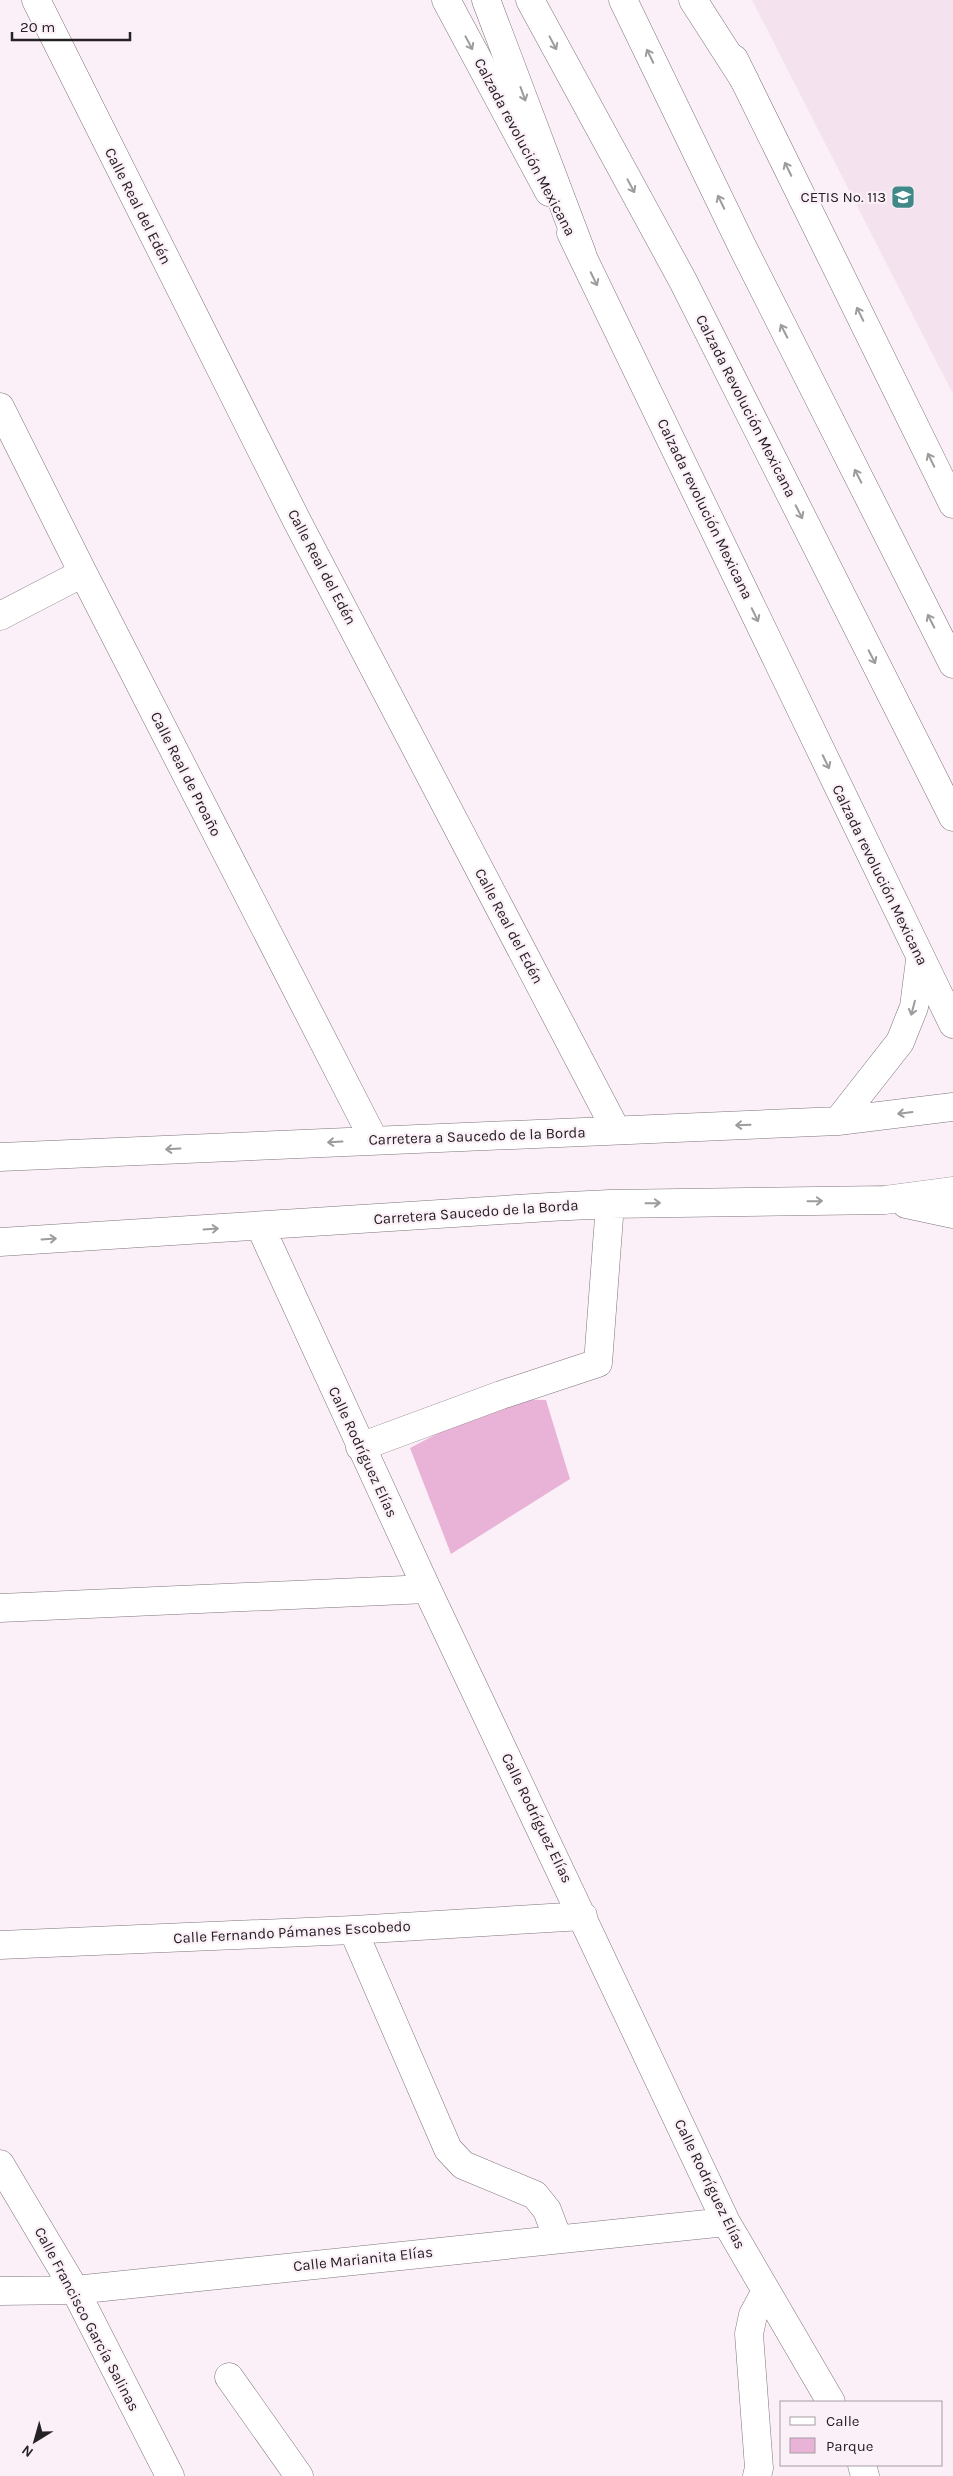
<svg xmlns="http://www.w3.org/2000/svg" width="953" height="2476" viewBox="0 0 953 2476" font-family="Karla,sans-serif">
<style>
.built{fill:#f4e2ee}
.green{fill:#e9b3d8}
.lines{fill:none;stroke-linecap:round;stroke-linejoin:round}
.minor-casing{stroke:#7d747a;stroke-width:29}
.major-casing{stroke:#7d747a;stroke-width:29}
.minor{stroke:#fff;stroke-width:28}
.major{stroke:#fff;stroke-width:28}
.oneway{stroke:#9d9b9c}
.labels{text-anchor:middle;stroke-width:4.5;stroke-linejoin:round;paint-order:stroke}
.street-label{font-size:15px;fill:#252124;stroke:#fbf0f7}
.poi-label{font-size:15px;fill:#252124;stroke:#fbf0f7;text-anchor:end}
</style>
<rect width="100%" height="100%" fill="#fbf0f7"/>
<path class="built" d="M 752,0 L 953,0 L 953,394 Z"/>
<path class="green" d="M 503,1399 L 546,1400 L 570,1479 L 451,1554 L 410,1448 Z"/>
<g class="lines">
<g class="minor-casing">
<path id="minor" d="M 36,0 L 297,521 L 616,1130
M 446,0 L 549,192
M 734,59 L 953,504
M 571,233 L 953,1024
M 0,407 L 83,573 L 374,1140
M 0,616 L 83,573
M 838,1121 L 900,1042 L 914,1007 L 920,960
M 0,1157 L 838,1121 L 953,1107
M 906,1204 L 953,1214
M 260,1226 L 427,1589 L 726,2222 L 831,2402
M 0,1242 L 549,1207 L 610,1204 L 885,1200 L 953,1191
M 360,1447 L 501,1395 L 598,1363 L 610,1204
M 0,1608 L 427,1589
M 353,1930 L 448,2149 L 463,2165 L 535,2195 L 547,2210 L 558,2239
M 0,1945 L 353,1930 L 583,1916
M 0,2164 L 75,2290 L 170,2476
M 0,2291 L 75,2290 L 726,2222
M 229,2377 L 299,2476
M 862,2465 L 865,2476
M 757,2476 L 759,2468 L 749,2334 L 753,2315 L 766,2291"/>
</g>
<g class="major-casing">
<path id="major" d="M 486,0 L 582,254
M 530,0 L 683,281 L 953,817
M 623,0 L 742,246 L 953,664
M 693,0 L 745,81"/>
</g>
<use href="#minor" class="minor"/>
<use href="#major" class="major"/>
</g>
<defs><path id="oneway-shaft" d="M-6 0H5M1.5-3L5.5 0L1.5 3" fill="none" stroke-width="1.6" stroke-linecap="round" stroke-linejoin="round" transform="scale(1.25)"/></defs>
<g class="oneway">
<use href="#oneway-shaft" transform="translate(469 43) rotate(62)"/>
<use href="#oneway-shaft" transform="translate(553 43) rotate(62)"/>
<use href="#oneway-shaft" transform="translate(650 56) rotate(-116)"/>
<use href="#oneway-shaft" transform="translate(523 94) rotate(70)"/>
<use href="#oneway-shaft" transform="translate(788 169) rotate(-116)"/>
<use href="#oneway-shaft" transform="translate(631 186) rotate(62)"/>
<use href="#oneway-shaft" transform="translate(721 202) rotate(-116)"/>
<use href="#oneway-shaft" transform="translate(594 279) rotate(64)"/>
<use href="#oneway-shaft" transform="translate(860 314) rotate(-116)"/>
<use href="#oneway-shaft" transform="translate(784 331) rotate(-117)"/>
<use href="#oneway-shaft" transform="translate(931 460) rotate(-116)"/>
<use href="#oneway-shaft" transform="translate(858 476) rotate(-117)"/>
<use href="#oneway-shaft" transform="translate(799 512) rotate(63)"/>
<use href="#oneway-shaft" transform="translate(755 615) rotate(64)"/>
<use href="#oneway-shaft" transform="translate(931 621) rotate(-117)"/>
<use href="#oneway-shaft" transform="translate(872 657) rotate(63)"/>
<use href="#oneway-shaft" transform="translate(826 762) rotate(64)"/>
<use href="#oneway-shaft" transform="translate(913 1008) rotate(105)"/>
<use href="#oneway-shaft" transform="translate(905 1113) rotate(173)"/>
<use href="#oneway-shaft" transform="translate(743 1125) rotate(178)"/>
<use href="#oneway-shaft" transform="translate(335 1142) rotate(177)"/>
<use href="#oneway-shaft" transform="translate(173 1149) rotate(177)"/>
<use href="#oneway-shaft" transform="translate(815 1201) rotate(-1)"/>
<use href="#oneway-shaft" transform="translate(653 1203) rotate(-1)"/>
<use href="#oneway-shaft" transform="translate(211 1229) rotate(-4)"/>
<use href="#oneway-shaft" transform="translate(49 1239) rotate(-4)"/>
</g>
<defs>
<g id="university-square" transform="scale(1.25)"><rect x="-9" y="-9" width="18" height="18" rx="4" fill="#418989" stroke="#fbf0f7"/><path d="M0-5L7-2L0 1L-7-2ZM-4 1L0 2.5L4 1V4Q0 6-4 4Z" fill="#fff"/></g>
</defs>
<g fill-rule="evenodd">
<use href="#university-square" x="903" y="197"/>
</g>
<g class="labels">
<g class="street-label">
<text transform="translate(525 147) rotate(62)" y="5">Calzada revolución Mexicana</text>
<text transform="translate(138 206) rotate(63)" y="5">Calle Real del Edén</text>
<text transform="translate(746 406) rotate(63)" y="5">Calzada Revolución Mexicana</text>
<text transform="translate(705 509) rotate(64)" y="5">Calzada revolución Mexicana</text>
<text transform="translate(322 567) rotate(62)" y="5">Calle Real del Edén</text>
<text transform="translate(186 774) rotate(63)" y="5">Calle Real de Proaño</text>
<text transform="translate(880 875) rotate(64)" y="5">Calzada revolución Mexicana</text>
<text transform="translate(509 926) rotate(62)" y="5">Calle Real del Edén</text>
<text transform="translate(477 1136) rotate(-2)" y="5">Carretera a Saucedo de la Borda</text>
<text transform="translate(476 1212) rotate(-4)" y="5">Carretera Saucedo de la Borda</text>
<text transform="translate(363 1452) rotate(65)" y="5">Calle Rodríguez Elías</text>
<text transform="translate(537 1818) rotate(64)" y="5">Calle Rodríguez Elías</text>
<text transform="translate(292 1932) rotate(-3)" y="5">Calle Fernando Pámanes Escobedo</text>
<text transform="translate(710 2184) rotate(64)" y="5">Calle Rodríguez Elías</text>
<text transform="translate(363 2259) rotate(-6)" y="5">Calle Marianita Elías</text>
<text transform="translate(87 2319) rotate(62)" y="5">Calle Francisco García Salinas</text>
</g>
<g class="poi-label">
<text x="886" y="202">CETIS No. 113</text>
</g>
</g>
<rect x="780" y="2401" width="162" height="65" fill="#fbf0f7" stroke="#a59da3"/>
<rect x="790" y="2417" width="25" height="8" fill="#ffffff" stroke="#a59da3"/>
<text x="826" y="2426" font-size="15" fill="#252124">Calle</text>
<rect x="790" y="2438" width="25" height="15" fill="#e9b3d8" stroke="#a59da3"/>
<text x="826" y="2451" font-size="15" fill="#252124">Parque</text>
<g transform="translate(35 2441) rotate(217)" stroke="#fbf0f7" stroke-width="4" paint-order="stroke">
<path d="M0-4L9 19L0 12L-9 19Z" fill="#252124"/>
<text y="-8" font-size="14" font-weight="bold" text-anchor="middle" fill="#252124">N</text>
</g>
<path d="M12 32v8h118v-8" fill="none" stroke="#252124" stroke-width="2.5"/>
<text x="20" y="32" font-size="15" fill="#252124" stroke="#fbf0f7" stroke-width="4" paint-order="stroke">20 m</text>
</svg>
